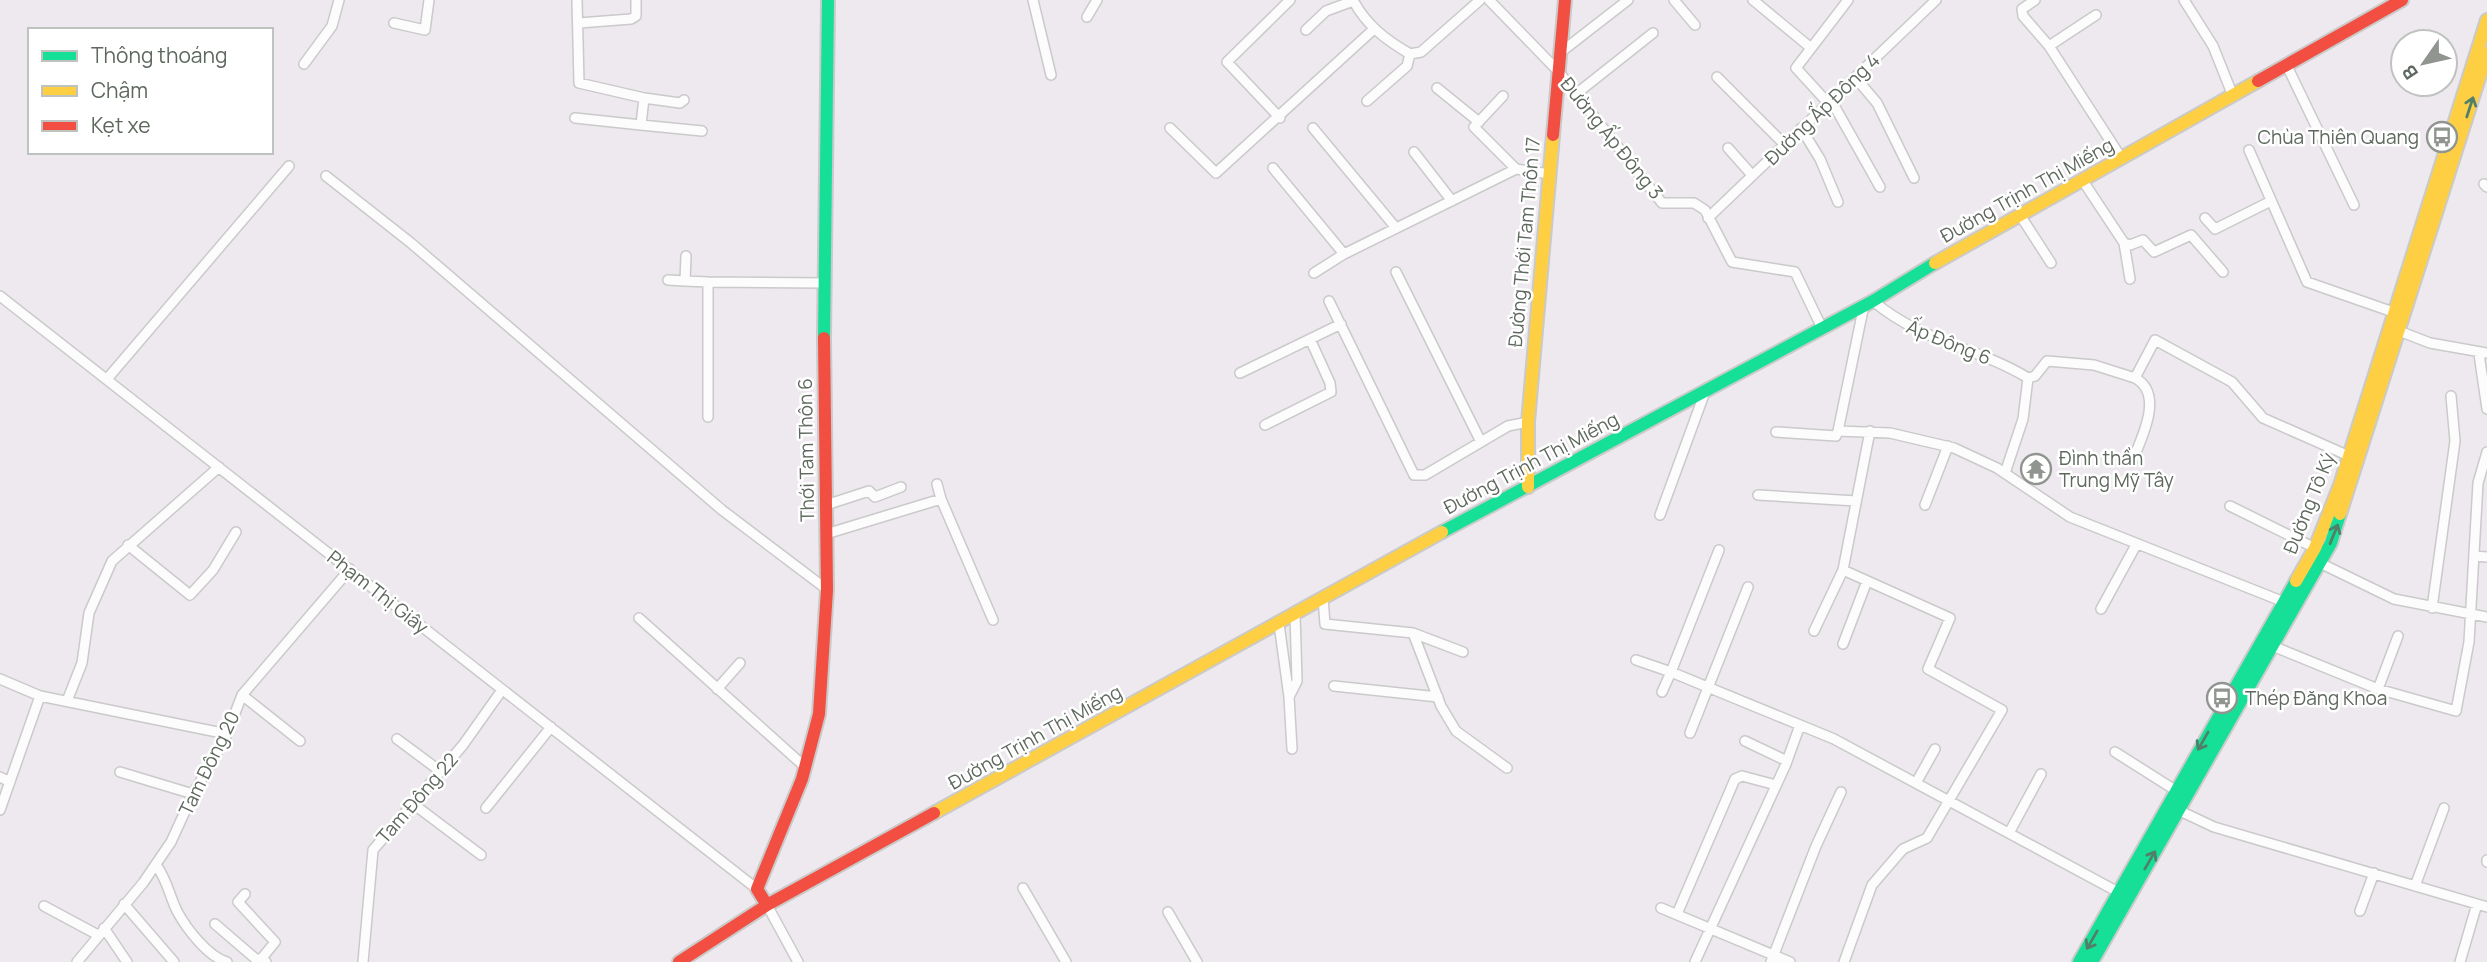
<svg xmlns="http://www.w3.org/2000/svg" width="2487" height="962" viewBox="0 0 2487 962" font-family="Manrope,sans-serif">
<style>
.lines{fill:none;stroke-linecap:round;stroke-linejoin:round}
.street-casing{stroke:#c9cac9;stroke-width:12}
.fast-casing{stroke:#c9cac9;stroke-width:16}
.slow-casing{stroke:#c9cac9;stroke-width:16}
.jam-casing{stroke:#c9cac9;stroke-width:16}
.street{stroke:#fcfcfc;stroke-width:9}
.fast{stroke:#16e098;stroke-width:12}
.slow{stroke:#ffcf43;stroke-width:12}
.jam{stroke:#f24e42;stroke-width:12}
.oneway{stroke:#50806a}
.labels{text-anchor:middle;stroke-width:5;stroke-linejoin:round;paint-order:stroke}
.street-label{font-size:19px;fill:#5e685e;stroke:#fff}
.poi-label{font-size:19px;fill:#5e685e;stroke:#fff;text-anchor:start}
</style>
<rect width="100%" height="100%" fill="#eee9ee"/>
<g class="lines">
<g class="street-casing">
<path id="street" d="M 1033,0 L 1051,75
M 1353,0 C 1366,25 1386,40 1410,54 L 1421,52 L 1480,0
M 1489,0 L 1559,72 L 1662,203 L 1694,203 L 1705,210 L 1732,262 L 1795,272 L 1822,328
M 1674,0 L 1695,25
M 1753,0 L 1811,48
M 2035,0 L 2022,9 L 2023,16 L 2049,46 L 2122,159
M 2184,0 L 2213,46 L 2233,96
M 1087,17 L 1097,0
M 394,23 L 425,30 L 429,0
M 579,23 L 631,19 L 636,16 L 636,0
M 1306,30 L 1326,11 L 1353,1
M 2049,46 L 2096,15
M 1561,52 L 1628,0
M 304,64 L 332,26 L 339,0
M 2287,66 L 2354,205
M 1717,77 L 1784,144
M 1855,77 L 1877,103 L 1914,178
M 1437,88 L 1479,122
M 1576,94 L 1653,33
M 1503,96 L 1474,127 L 1516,169
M 644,98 L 680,103 L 684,100
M 1831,100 L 1880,187
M 1367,101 L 1407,66 L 1410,54
M 1828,103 L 1796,68 L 1848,0
M 575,118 L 641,125 L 644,98 L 579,83 L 577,0
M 1280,118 L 1227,62 L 1290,0
M 641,125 L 702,131
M 1170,128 L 1216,173 L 1374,29
M 1313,128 L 1396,228
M 1801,128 L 1820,159 L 1838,202
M 1728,148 L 1752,175
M 2249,150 L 2307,282 L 2393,312
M 1414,152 L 1452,201
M 1273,168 L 1344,254
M 326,176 L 411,243 L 722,510 L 825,588
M 2083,181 L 2124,243 L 2130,245 L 2143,240 L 2154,252 L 2191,235 L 2223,272
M 2484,184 L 2487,187
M 2020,215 L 2051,263
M 1708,218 L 1936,0
M 2205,218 L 2215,229 L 2271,201
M 2124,243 L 2130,279
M 686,256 L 685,281 L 708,282
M 1396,272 L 1481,442
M 1314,273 L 1344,254 L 1516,169 L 1550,174
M 668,280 L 685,281
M 0,296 L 757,889
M 1329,301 L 1414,475 L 1425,475 L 1508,426 L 1528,422
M 1873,301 C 1923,343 1975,346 2028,378
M 1864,305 L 1838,431 L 1890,433 L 1954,448 L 1997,468 L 2070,517 L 2284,602
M 2399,331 L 2430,343 L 2487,353
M 2479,354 L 2487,409
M 1240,373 L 1341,324
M 2028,378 L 2035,376 L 2047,361 L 2094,365 L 2135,378 L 2155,340 L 2232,382 L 2263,418 L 2349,456
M 107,379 L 289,166
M 708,417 L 708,282 L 825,283
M 1265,425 L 1331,392 L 1330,383 L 1310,339
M 1776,432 L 1836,436 L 1838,431
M 2132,462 C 2141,439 2165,394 2135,378
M 2005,473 L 2023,419 L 2028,378
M 1758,495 L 1856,501
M 941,499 L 993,620
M 826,505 L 869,491 L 875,497 L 901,487
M 1925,505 L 1948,446
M 2230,506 L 2315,548
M 1660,515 L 1705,392
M 826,534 L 941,499 L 937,484
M 128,545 L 190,595 L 213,570 L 236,532
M 2474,556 L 2487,557
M 2320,563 L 2394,599 L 2487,617
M 1323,598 L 1325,624 L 1413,633 L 1441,706 L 1456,731 L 1507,768
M 2432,608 L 2455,441 L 2451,396
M 2101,609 L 2136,545
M 639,618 L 804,766
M 1279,624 L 1289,697
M 1814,631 L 1843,570
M 1413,633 L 1463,652
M 1843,644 L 1867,581
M 2270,645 L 2378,689 L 2456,711 L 2469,642 L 2478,483 L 2487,452
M 1636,660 L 1671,672 L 1662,692
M 0,679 L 40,696 L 227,734
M 1334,686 L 1438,697
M 717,689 L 740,663
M 2378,689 L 2398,636
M 242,695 L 300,741
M 67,701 L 82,663 L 89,613 L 112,561 L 219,467
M 1800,725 L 1834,739 L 2118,892
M 1690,733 L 1748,587
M 397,739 L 440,771
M 1745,741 L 1787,761
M 1292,749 L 1289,697 L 1297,681 L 1295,614
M 2115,752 L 2175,790
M 120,772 L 193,794
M 0,777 L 10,782
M 1916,783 L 1935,749
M 412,803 L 481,855
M 486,808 L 551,727
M 0,810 L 40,696
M 2178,810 L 2214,827 L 2487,907
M 2009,833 L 2041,774
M 2487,860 L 2487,862
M 156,865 C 167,879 169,895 177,911 C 186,928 208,957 227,962
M 2415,886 L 2444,808
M 1023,888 L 1066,962
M 245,894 L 238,902 L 275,942 L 262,958 L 266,962
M 124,904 L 174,962
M 767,905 L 798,962
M 44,906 L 98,935
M 1661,908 L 1790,962
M 2360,911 L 2374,873
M 1168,912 L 1197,962
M 1677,914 L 1735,779 L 1742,776 L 1776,785
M 215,924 L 257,960 L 262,958
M 104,928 L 127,962
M 77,962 L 143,883 L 171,842 L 193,794 L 225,739 L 242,695 L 350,569
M 363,962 L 373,850 L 463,745 L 502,690
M 1695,962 L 1786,764 L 1800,725 L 1671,672 L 1719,550
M 1771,962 L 1816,846 L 1841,792
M 1844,962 L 1872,885 L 1903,849 L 1927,838 L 2002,710 L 1928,669 L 1950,618 L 1843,570 L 1870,431
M 2460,962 L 2477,904"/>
</g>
<g class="fast-casing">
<path id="fast" d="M 824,338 L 828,0
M 1442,532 L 1873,301 L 1935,263
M 2079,962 L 2296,581
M 2092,962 L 2331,543 L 2340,514"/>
</g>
<g class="slow-casing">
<path id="slow" d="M 1935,263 L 2258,81
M 1528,487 L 1528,422 L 1553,135
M 2340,514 L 2487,53
M 2296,581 L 2315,548 L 2340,485 L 2487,20
M 934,813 L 1442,532"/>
</g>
<g class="jam-casing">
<path id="jam" d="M 2258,81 L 2402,0
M 1553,135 L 1565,0
M 767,905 L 757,889 L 802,779 L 819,714 L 827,590 L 824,338
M 679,962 L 767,905 L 934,813"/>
</g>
<use href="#street" class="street"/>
<use href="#fast" class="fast"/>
<use href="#slow" class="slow"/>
<use href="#jam" class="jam"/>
</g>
<defs><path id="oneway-shaft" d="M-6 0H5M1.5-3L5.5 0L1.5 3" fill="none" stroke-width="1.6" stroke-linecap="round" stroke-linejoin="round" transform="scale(1.75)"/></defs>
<g class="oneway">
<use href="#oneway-shaft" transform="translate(2470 107) rotate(-72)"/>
<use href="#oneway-shaft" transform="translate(2334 534) rotate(-68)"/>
<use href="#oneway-shaft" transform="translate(2203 741) rotate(120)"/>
<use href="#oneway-shaft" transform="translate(2150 860) rotate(-60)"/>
<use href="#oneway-shaft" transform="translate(2092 940) rotate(120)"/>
</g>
<defs>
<g id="bus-ring" transform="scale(1.575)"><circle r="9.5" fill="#fff" stroke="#909590" stroke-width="1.5"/><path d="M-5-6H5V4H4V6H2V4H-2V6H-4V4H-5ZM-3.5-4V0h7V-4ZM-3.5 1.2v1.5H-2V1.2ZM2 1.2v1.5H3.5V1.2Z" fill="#909590"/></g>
<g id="temple-ring" transform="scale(1.575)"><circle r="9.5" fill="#fff" stroke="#909590" stroke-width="1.5"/><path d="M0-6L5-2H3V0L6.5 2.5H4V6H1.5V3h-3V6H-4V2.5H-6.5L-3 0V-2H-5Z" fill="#909590"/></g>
</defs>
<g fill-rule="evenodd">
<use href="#bus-ring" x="2442" y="137"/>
<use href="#temple-ring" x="2036" y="469"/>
<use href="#bus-ring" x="2222" y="698"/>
</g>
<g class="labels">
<g class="street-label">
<text transform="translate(1822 109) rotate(-44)" y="7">Đường Ấp Đông 4</text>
<text transform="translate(1612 138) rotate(51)" y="7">Đường Ấp Đông 3</text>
<text transform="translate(2027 190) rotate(-29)" y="7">Đường Trịnh Thị Miếng</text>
<text transform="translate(1524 242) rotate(-85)" y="7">Đường Thới Tam Thôn 17</text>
<text transform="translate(1949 342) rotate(22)" y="7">Ấp Đông 6</text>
<text transform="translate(806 450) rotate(-91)" y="7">Thới Tam Thôn 6</text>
<text transform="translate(1531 463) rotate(-28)" y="7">Đường Trịnh Thị Miếng</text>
<text transform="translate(2309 503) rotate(-68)" y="7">Đường Tô Ký</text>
<text transform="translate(378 592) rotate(38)" y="7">Phạm Thị Giây</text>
<text transform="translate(1035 737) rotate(-29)" y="7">Đường Trịnh Thị Miếng</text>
<text transform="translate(209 763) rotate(-64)" y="7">Tam Đông 20</text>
<text transform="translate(417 798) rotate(-49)" y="7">Tam Đông 22</text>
</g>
<g class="poi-label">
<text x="2419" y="144" text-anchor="end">Chùa Thiên Quang</text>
<text x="2059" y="465">Đình thần<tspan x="2059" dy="22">Trung Mỹ Tây</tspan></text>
<text x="2245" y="705">Thép Đăng Khoa</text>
</g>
</g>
<rect x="28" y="28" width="245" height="126" fill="#ffffff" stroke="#bfc3bf" stroke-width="2"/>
<rect x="42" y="51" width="35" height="10" fill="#16e098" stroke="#bfc3bf" stroke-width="2"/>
<text x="91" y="63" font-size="21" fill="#5e685e">Thông thoáng</text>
<rect x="42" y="86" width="35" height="10" fill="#ffcf43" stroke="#bfc3bf" stroke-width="2"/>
<text x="91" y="98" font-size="21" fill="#5e685e">Chậm</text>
<rect x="42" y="121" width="35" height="10" fill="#f24e42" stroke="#bfc3bf" stroke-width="2"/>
<text x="91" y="133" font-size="21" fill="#5e685e">Kẹt xe</text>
<g transform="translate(2424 63) rotate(236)"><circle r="33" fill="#ffffff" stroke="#bfc3bf" stroke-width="2"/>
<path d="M0-5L12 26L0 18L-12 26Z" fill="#909590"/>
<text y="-10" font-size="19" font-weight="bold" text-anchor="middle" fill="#5e685e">B</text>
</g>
</svg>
